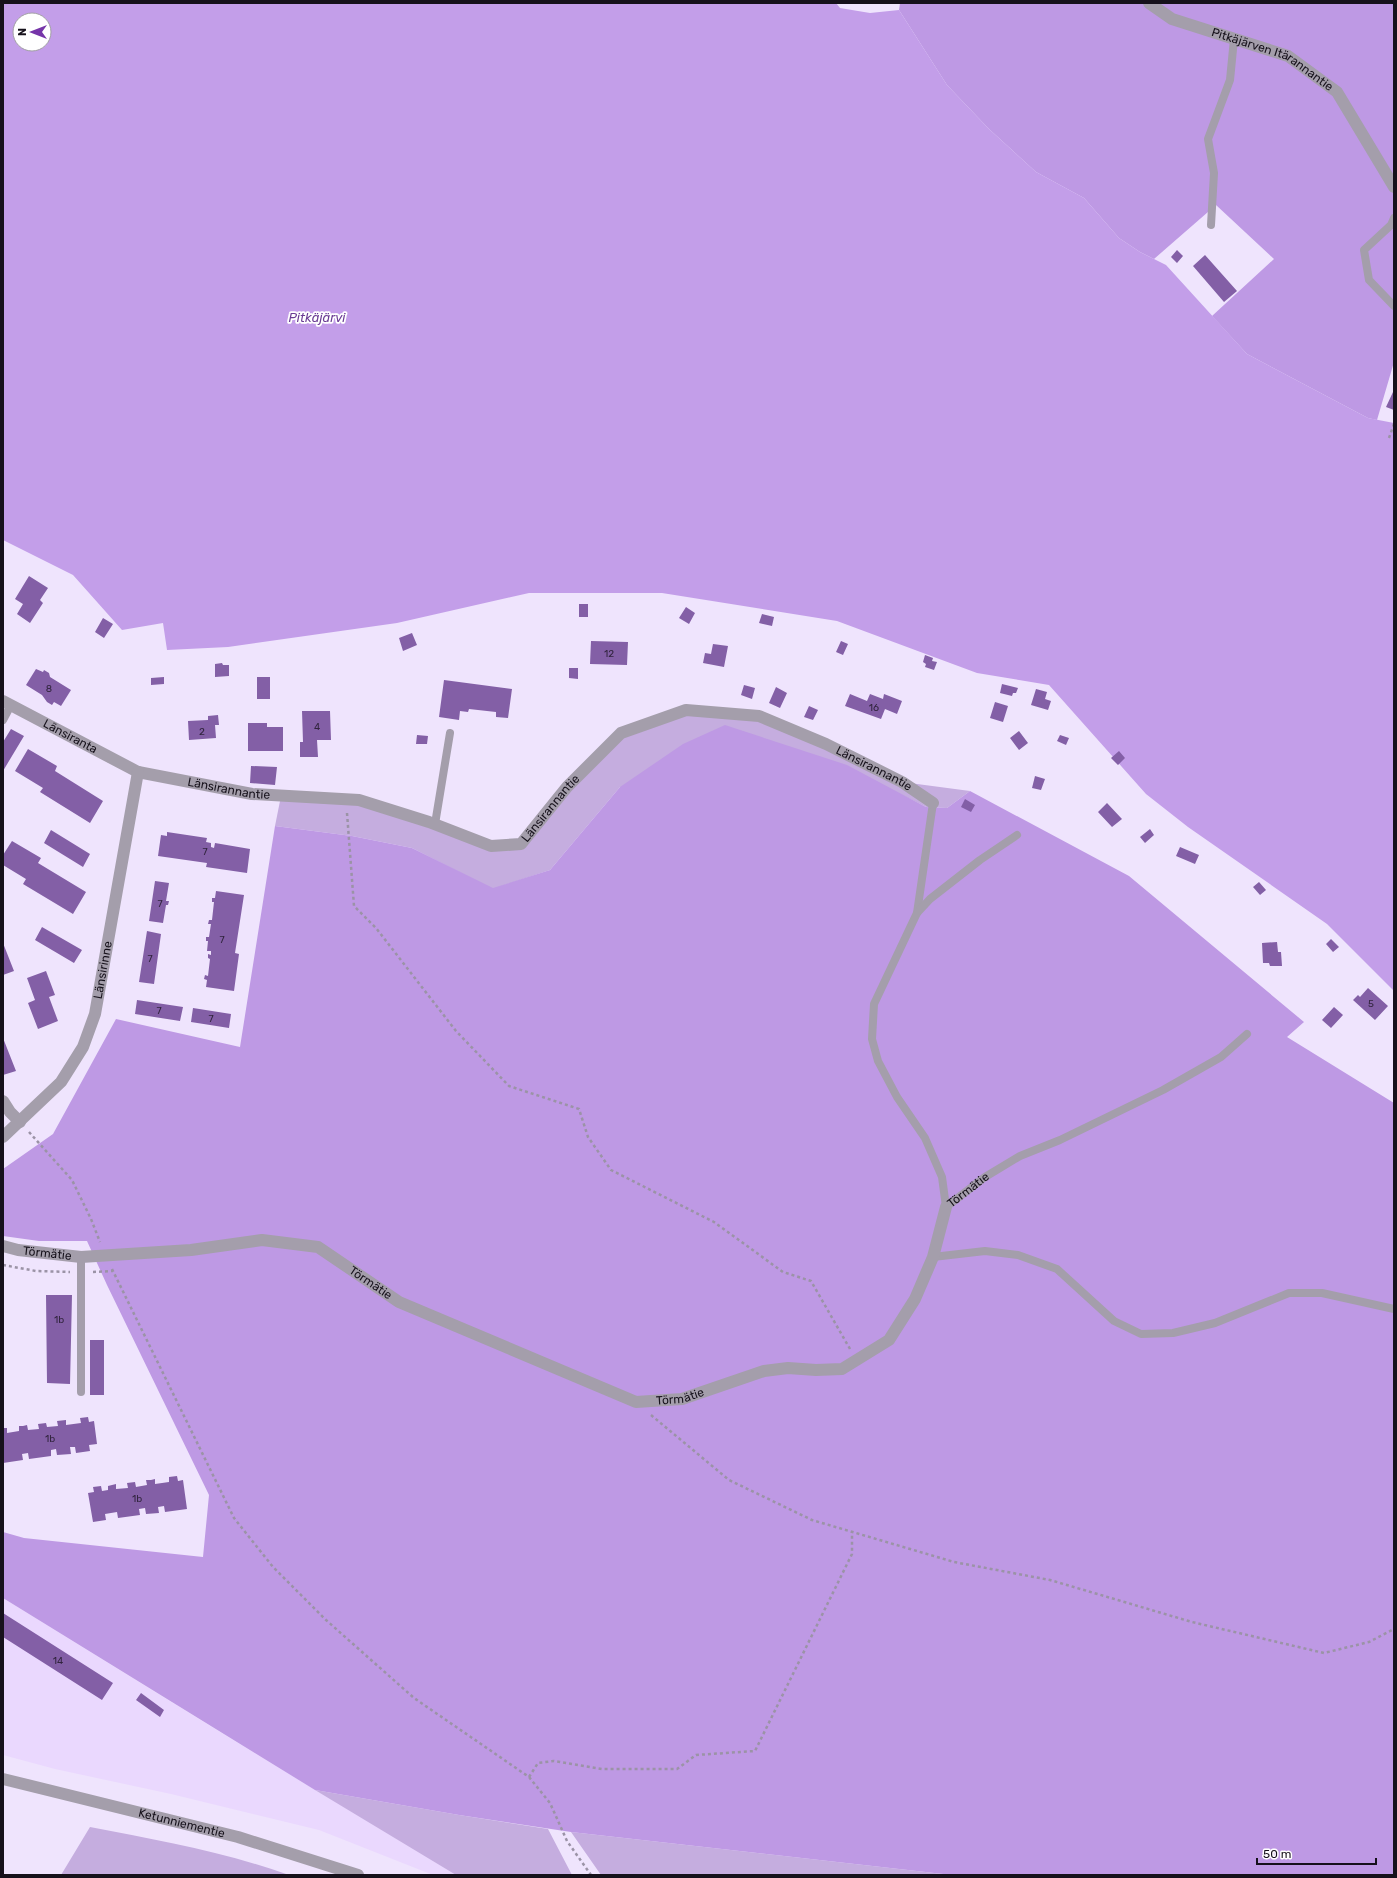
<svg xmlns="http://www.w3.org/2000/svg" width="1397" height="1878" viewBox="0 0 1397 1878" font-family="Rubik,sans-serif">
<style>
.built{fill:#ead8fe}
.green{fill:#c5addf}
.forest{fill:#be99e4}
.water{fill:#c39ee9;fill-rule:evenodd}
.building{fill:#835fa6}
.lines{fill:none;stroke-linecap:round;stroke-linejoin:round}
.path{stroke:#9b93a6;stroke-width:2.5;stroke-dasharray:3 3;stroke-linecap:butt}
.service{stroke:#a49eab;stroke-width:8}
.minor{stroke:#a49eab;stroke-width:12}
.labels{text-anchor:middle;stroke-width:3.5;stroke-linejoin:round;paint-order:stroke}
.number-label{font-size:10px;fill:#31243e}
.street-label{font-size:12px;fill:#16111b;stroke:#fff}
.water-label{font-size:13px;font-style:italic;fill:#6b3c94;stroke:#fff}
</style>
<rect width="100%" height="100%" fill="#efe4fd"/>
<path class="built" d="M 3,1598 L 212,1727 L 456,1875 L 433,1875 L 319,1830 L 171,1794 L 55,1769 L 3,1755 Z"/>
<path class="green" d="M 686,710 L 759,716 L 902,782 L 970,791 L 947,808 L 926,807 L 898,793 L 620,787 L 550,870 L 493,889 L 412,848 L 352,836 L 275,826 L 281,796 L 346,799 L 490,845 L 521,844 L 621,733 Z
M 315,1790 L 459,1815 L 548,1829 L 572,1875 L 456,1875 Z
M 90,1827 C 157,1840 225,1852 289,1875 L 61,1875 Z
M 571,1832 L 952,1875 L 601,1875 Z"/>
<path class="forest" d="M 900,3 L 1394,3 L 1394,362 L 1377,420 L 1368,418 L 1247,354 L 1212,316 L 1274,259 L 1216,205 L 1154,259 L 1140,252 L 1119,238 L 1084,198 L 1036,172 L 989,129 L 947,85 L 899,10 Z
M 725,725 L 847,765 L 926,807 L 947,808 L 970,791 L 1129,876 L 1304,1022 L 1287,1037 L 1394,1103 L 1394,1875 L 952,1875 L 571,1832 L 459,1815 L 315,1790 L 3,1598 L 3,1532 L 24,1538 L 203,1557 L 209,1495 L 107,1285 L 87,1241 L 39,1241 L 3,1236 L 3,1169 L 53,1134 L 116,1019 L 240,1047 L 275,826 L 352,836 L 412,848 L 493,888 L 550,870 L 620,787 L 683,744 Z"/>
<path class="water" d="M 3,3 L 836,3 L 840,8 L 870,13 L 899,10 L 947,85 L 989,129 L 1036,172 L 1084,198 L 1119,238 L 1140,252 L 1166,265 L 1247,354 L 1368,418 L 1394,423 L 1394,991 L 1327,924 L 1188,827 L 1146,794 L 1049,685 L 977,673 L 837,621 L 662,593 L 529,593 L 397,623 L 228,647 L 167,650 L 163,623 L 122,630 L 73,575 L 3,540 ZM 20,20 L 44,20 L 44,44 L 20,44 Z"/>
<path class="building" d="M 1177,250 L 1183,256 L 1177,263 L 1171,257 Z
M 1205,255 L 1237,291 L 1224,302 L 1193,266 Z
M 1393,392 L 1394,393 L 1394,410 L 1386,407 Z
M 29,576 L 48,588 L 40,600 L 43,603 L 30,623 L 17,614 L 23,604 L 15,599 Z
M 579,604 L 588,604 L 588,617 L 579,617 Z
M 686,607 L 695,613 L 689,624 L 679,618 Z
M 762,614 L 774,617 L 772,626 L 759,623 Z
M 103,618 L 113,624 L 104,638 L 95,632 Z
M 412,633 L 417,645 L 403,651 L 399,638 Z
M 591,641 L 628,642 L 627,665 L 590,664 Z
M 841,641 L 848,644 L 843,655 L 836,652 Z
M 713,644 L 728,646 L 724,667 L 703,663 L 705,653 L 711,654 Z
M 925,655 L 933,658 L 932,661 L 937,662 L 934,670 L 925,667 L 926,664 L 923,662 Z
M 222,663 L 223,665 L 229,665 L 229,676 L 215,677 L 215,664 Z
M 569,668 L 578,668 L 578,679 L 569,678 Z
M 36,669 L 43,672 L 44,670 L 49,673 L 50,677 L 71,690 L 61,706 L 54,702 L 52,705 L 47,702 L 42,695 L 26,685 Z
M 164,677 L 164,684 L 151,685 L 151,678 Z
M 257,677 L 270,677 L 270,699 L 257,699 Z
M 444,680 L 512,689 L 508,718 L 496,717 L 496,712 L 469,709 L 468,712 L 460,711 L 459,720 L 439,717 Z
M 1002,684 L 1018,688 L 1016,693 L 1013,693 L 1012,696 L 1000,693 Z
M 744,685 L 755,688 L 752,699 L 741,695 Z
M 776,687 L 787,693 L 780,708 L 769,703 Z
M 1036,689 L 1047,692 L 1045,699 L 1051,701 L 1048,710 L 1031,705 Z
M 850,694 L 867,701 L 870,694 L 883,699 L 884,694 L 902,701 L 897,714 L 885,709 L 881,719 L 845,706 Z
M 995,702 L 1008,706 L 1003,722 L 990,718 Z
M 809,706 L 818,710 L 813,720 L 804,717 Z
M 302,711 L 330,711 L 331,740 L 317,740 L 318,757 L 300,757 L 300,742 L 303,742 Z
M 218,715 L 219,725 L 215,725 L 216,738 L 189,740 L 188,721 L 208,720 L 208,716 Z
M 248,723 L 267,723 L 267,727 L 283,727 L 283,751 L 248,751 Z
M 11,729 L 24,736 L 3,771 L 3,742 Z
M 1019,731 L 1028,743 L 1019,750 L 1010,738 Z
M 417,735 L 428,736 L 427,744 L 416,744 Z
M 1060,735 L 1069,738 L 1066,745 L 1057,741 Z
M 28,749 L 57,766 L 55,771 L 103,801 L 90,823 L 40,792 L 43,788 L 15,771 Z
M 1119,751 L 1125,758 L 1118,765 L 1111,758 Z
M 251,766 L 277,767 L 275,785 L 250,783 Z
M 1035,776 L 1045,779 L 1041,790 L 1032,788 Z
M 965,799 L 975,805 L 971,812 L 961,807 Z
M 1107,803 L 1122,819 L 1112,827 L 1098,812 Z
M 1150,829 L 1154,835 L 1145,843 L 1140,837 Z
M 51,830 L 90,854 L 83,867 L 44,843 Z
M 167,832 L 207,838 L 206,842 L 211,843 L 211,847 L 214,848 L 215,843 L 250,849 L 247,873 L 206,867 L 207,863 L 158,856 L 161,835 L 167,836 Z
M 12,841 L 41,858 L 38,863 L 86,892 L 73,914 L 23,884 L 26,879 L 3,865 L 3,855 Z
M 1180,847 L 1199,855 L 1195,864 L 1176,856 Z
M 155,881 L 169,883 L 166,901 L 169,901 L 168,905 L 166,905 L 163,923 L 149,921 Z
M 1259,882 L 1266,890 L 1260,895 L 1253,887 Z
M 216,891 L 244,895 L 235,953 L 239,954 L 234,991 L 206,987 L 207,980 L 204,979 L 205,975 L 208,976 L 210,959 L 208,958 L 208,954 L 211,955 L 211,951 L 207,951 L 208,941 L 206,941 L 206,937 L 209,937 L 211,924 L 208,924 L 209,920 L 212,920 L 214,902 L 212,902 L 212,898 L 215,898 Z
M 42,927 L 82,950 L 74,963 L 35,940 Z
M 147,931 L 161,934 L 154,984 L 139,982 Z
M 1331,939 L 1339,947 L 1333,952 L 1326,944 Z
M 1277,942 L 1278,952 L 1281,952 L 1282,966 L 1270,966 L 1269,963 L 1263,963 L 1262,943 Z
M 3,943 L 14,971 L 3,975 Z
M 46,971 L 55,995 L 49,997 L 58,1021 L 38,1029 L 28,1003 L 35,1000 L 27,978 Z
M 1368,988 L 1388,1006 L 1375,1020 L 1353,1000 L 1358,995 L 1360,997 Z
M 137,1000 L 183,1007 L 180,1021 L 135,1014 Z
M 1334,1007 L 1343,1015 L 1331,1028 L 1322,1020 Z
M 193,1008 L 231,1014 L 229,1028 L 191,1022 Z
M 3,1038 L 16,1071 L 3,1075 Z
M 46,1295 L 72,1295 L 70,1384 L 47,1383 Z
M 90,1340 L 104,1340 L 104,1395 L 90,1395 Z
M 88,1417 L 89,1422 L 94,1421 L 97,1444 L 89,1445 L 90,1451 L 76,1453 L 75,1447 L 70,1447 L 71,1454 L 57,1455 L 56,1449 L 51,1450 L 51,1456 L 29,1459 L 28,1453 L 22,1454 L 23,1460 L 3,1463 L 3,1428 L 7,1428 L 7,1433 L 19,1431 L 19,1426 L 23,1426 L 27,1425 L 28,1430 L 39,1429 L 38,1424 L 46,1423 L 47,1427 L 58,1426 L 57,1421 L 66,1420 L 66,1425 L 81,1423 L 80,1418 Z
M 177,1476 L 178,1481 L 183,1480 L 187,1509 L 165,1512 L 164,1506 L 158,1507 L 159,1513 L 146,1514 L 145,1508 L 139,1509 L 140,1515 L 118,1518 L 117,1512 L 105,1514 L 106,1520 L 93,1522 L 88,1493 L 94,1492 L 93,1487 L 101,1486 L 102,1491 L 108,1490 L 108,1486 L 116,1484 L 116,1489 L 128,1488 L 127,1483 L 135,1482 L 136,1487 L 147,1485 L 146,1480 L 151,1480 L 155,1479 L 155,1484 L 169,1482 L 169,1477 Z
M 3,1613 L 113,1683 L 102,1700 L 3,1637 Z
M 141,1693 L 164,1710 L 160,1717 L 136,1700 Z"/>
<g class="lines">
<path class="path" d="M 1389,438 L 1394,424
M 347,813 L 354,906 L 376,928 L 456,1031 L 509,1086 L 579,1109 L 588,1137 L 611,1170 L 714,1222 L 783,1272 L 811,1281 L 850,1349
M 29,1132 L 72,1180 L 91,1219 L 100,1242
M 3,1265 L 36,1271 L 70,1272
M 112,1269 L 234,1518 L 273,1567 L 326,1620 L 414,1698 L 529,1777 L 550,1803 L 567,1841 L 591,1875
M 93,1272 L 113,1271
M 651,1415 L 729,1480 L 812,1520 L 954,1562 L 1050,1580 L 1192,1622 L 1324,1653 L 1369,1642 L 1394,1629
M 529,1777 L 538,1763 L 554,1761 L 602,1769 L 677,1769 L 696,1755 L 755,1751 L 852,1554 L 852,1532"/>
<g class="service">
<path d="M 1394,218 L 1391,225 L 1364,250 L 1369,280 L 1394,306"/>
<path d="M 1211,225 L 1214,173 L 1208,139 L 1230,80 L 1234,39"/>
<path d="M 3,720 L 11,705"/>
<path d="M 435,824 L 450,733"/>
<path d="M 917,913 L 933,803"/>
<path d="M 946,1207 L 942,1177 L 925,1138 L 897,1097 L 878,1061 L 872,1039 L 874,1004 L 917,913 L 930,899 L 980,860 L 1017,835"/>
<path id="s1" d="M 946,1207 L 985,1177 L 1020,1156 L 1060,1140 L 1163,1090 L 1221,1057 L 1247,1034"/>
<path d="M 81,1257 L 81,1392"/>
<path d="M 933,1257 L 985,1251 L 1018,1255 L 1057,1269 L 1114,1321 L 1141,1334 L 1173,1333 L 1215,1323 L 1289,1293 L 1322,1293 L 1394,1309"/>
</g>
<g class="minor">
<path id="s2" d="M 1149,3 L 1172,19 L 1288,56 L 1337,92 L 1394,187"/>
<path id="s3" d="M 3,701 L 138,772 L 252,794 L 359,800 L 429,822 L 491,846 L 521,844 L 567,787 L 621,733 L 686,710 L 759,716 L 826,744 L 902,782 L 933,803"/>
<path d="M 3,1101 L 10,1112 L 20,1122"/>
<path id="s4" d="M 3,1137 L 61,1082 L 83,1047 L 95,1014 L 138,772"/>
<path id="s5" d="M 3,1246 L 18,1250 L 81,1257 L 191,1250 L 262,1240 L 318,1247 L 399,1302 L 636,1402 L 682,1399 L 764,1371 L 788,1368 L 816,1370 L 842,1369 L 889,1340 L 915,1299 L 933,1257 L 946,1207"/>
<path id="s6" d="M 3,1779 L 238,1837 L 358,1875"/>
</g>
</g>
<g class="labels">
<g class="number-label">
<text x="609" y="657">12</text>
<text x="49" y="692">8</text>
<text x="874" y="711">16</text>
<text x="317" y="730">4</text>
<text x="202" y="735">2</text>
<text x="205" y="855">7</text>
<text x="160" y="907">7</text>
<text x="222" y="943">7</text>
<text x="150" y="962">7</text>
<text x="1371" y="1007">5</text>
<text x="159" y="1014">7</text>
<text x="211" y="1022">7</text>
<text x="59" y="1323">1b</text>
<text x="50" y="1442">1b</text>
<text x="137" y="1502">1b</text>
<text x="58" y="1664">14</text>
</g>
<g class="street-label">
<text dy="4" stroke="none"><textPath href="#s2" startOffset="137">Pitkäjärven Itärannantie</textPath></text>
<text dy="4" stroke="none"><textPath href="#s3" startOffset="76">Länsiranta</textPath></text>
<text dy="4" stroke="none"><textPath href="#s3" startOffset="964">Länsirannantie</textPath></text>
<text dy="4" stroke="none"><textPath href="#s3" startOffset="245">Länsirannantie</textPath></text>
<text dy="4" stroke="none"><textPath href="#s3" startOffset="592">Länsirannantie</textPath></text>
<text dy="4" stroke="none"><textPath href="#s4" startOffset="201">Länsirinne</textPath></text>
<text dy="4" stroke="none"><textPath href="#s1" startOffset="28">Törmätie</textPath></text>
<text dy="4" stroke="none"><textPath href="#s5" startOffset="45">Törmätie</textPath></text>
<text dy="4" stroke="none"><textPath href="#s5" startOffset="381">Törmätie</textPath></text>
<text dy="4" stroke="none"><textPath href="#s5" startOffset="717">Törmätie</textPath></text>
<text dy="4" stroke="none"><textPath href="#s6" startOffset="184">Ketunniementie</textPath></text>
</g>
<g class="water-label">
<text x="317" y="322">Pitkäjärvi</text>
</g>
</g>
<rect width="1397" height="1878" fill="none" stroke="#16111b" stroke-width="8"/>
<g transform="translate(32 32) rotate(270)"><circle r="19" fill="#ffffff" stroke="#a2a0a4"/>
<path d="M0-3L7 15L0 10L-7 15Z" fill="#7635a9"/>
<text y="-6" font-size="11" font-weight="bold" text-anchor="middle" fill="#16111b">N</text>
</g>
<path d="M1257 1858v6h119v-6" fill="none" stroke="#16111b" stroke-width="2"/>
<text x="1263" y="1858" font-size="12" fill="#16111b" stroke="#ffffff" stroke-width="3" paint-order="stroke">50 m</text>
</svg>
